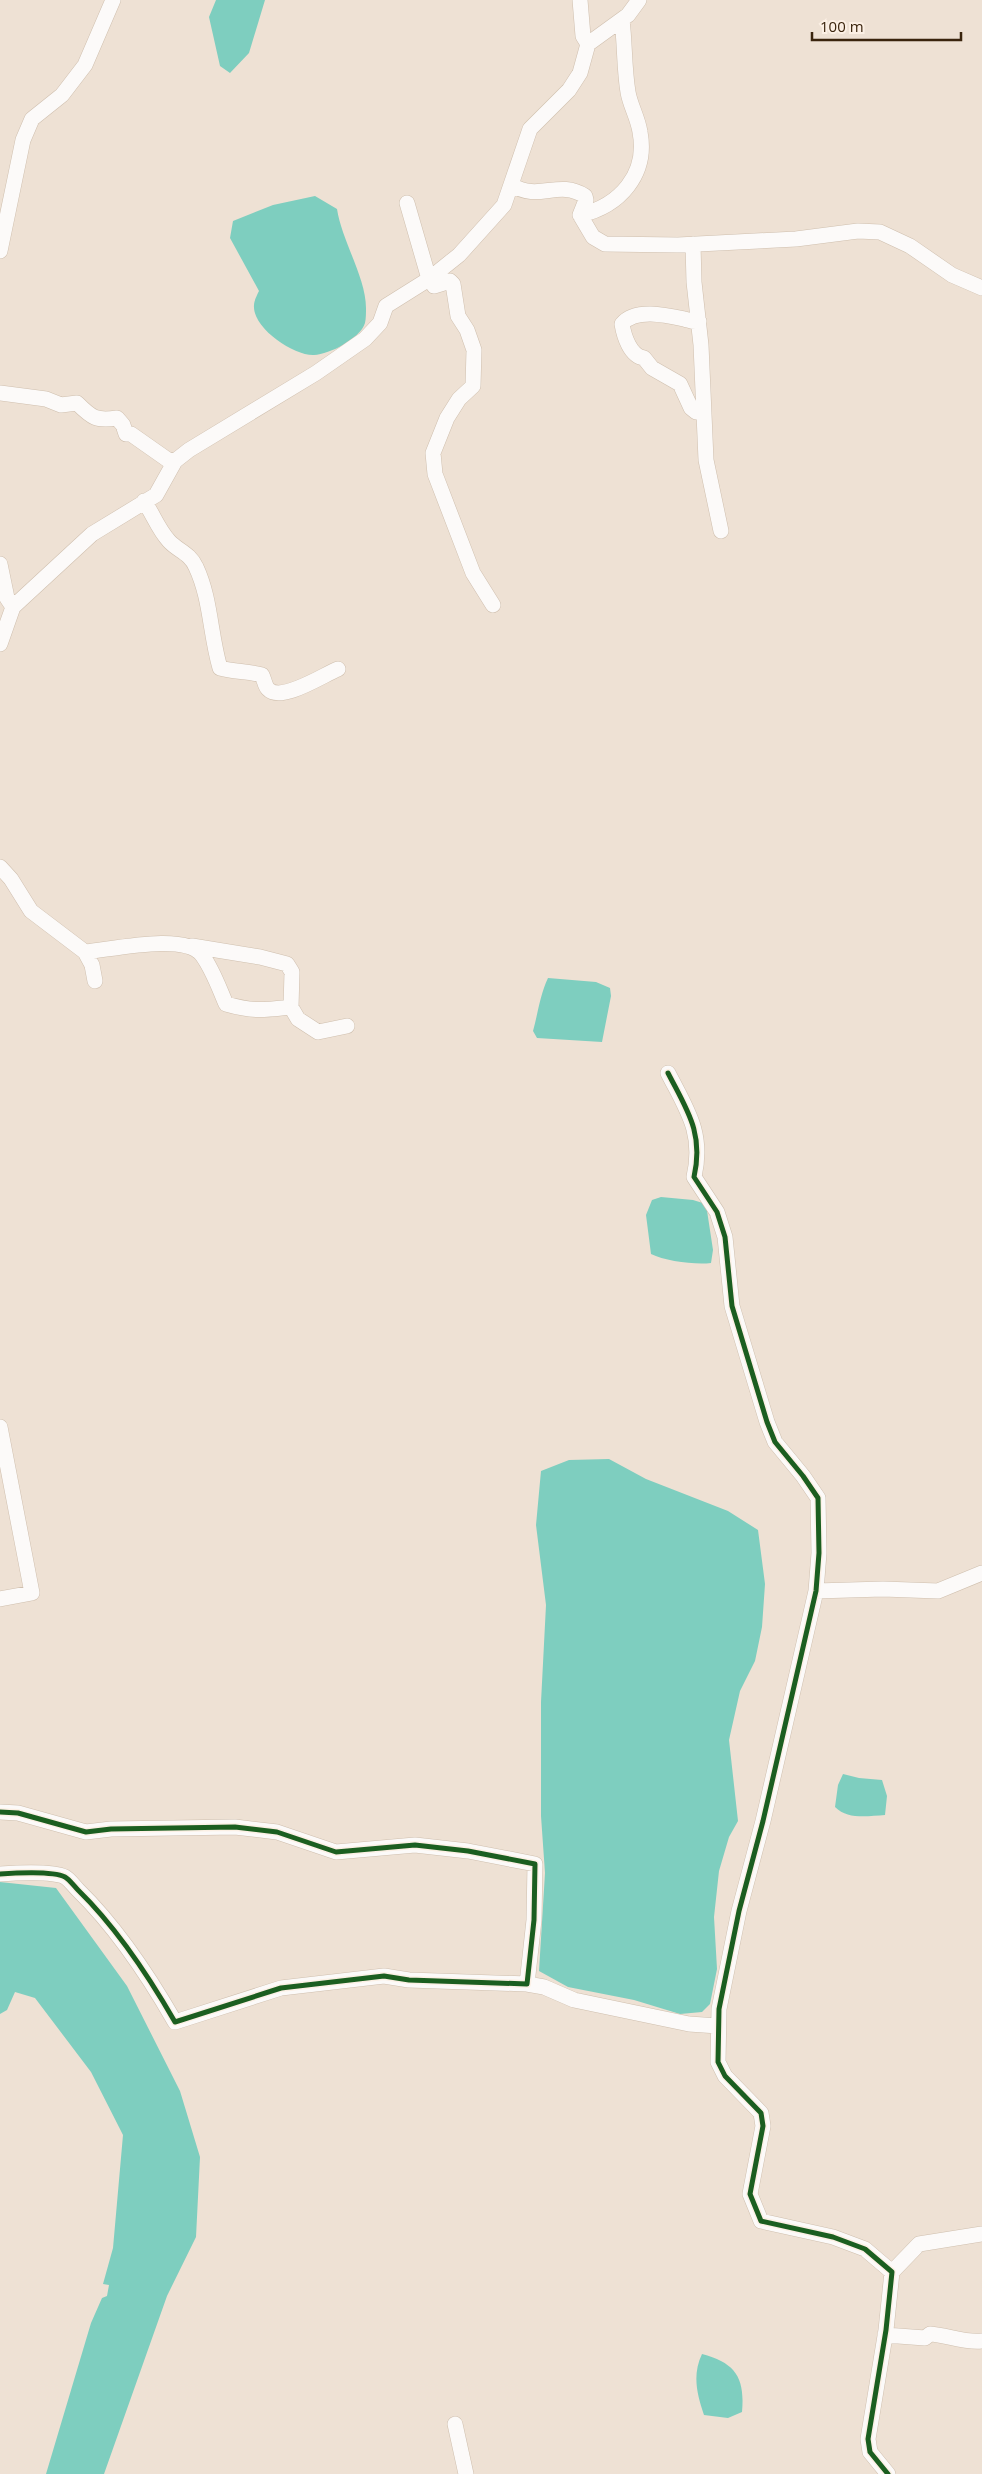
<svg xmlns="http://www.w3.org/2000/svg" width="982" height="2474" viewBox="0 0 982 2474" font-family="'Open Sans',sans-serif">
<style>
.water{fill:#7ecebf}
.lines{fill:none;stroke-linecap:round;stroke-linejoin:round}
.minor-casing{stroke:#cfbfae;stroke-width:16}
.minor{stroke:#fcfaf9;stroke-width:15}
.cycleway-casing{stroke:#fcf0e5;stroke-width:8}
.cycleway{stroke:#1b5e20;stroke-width:5}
</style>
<rect width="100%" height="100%" fill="#eee1d4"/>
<path class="water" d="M 216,0 L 265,0 L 249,53 L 230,73 L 220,66 L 209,17 Z
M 315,196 L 337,209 C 342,241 366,278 366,308 C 366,312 366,319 365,323 C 360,339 330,354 314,355 C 294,356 252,328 254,305 C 254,301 257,295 259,291 L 230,238 L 233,221 L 273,205 Z
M 548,978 L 596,982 L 610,988 L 611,996 L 602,1042 L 537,1038 L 533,1031 C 538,1013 540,995 548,978 Z
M 661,1197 L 693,1200 L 706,1204 L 713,1250 L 711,1263 C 695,1265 665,1261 651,1254 L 646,1215 L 652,1200 Z
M 609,1459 L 646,1479 L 728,1511 L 758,1530 L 765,1584 L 762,1627 L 755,1661 L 740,1691 L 729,1740 L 738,1821 L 729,1837 L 719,1871 L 714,1917 L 717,1969 L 710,2004 L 702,2012 L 680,2014 L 634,2000 L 568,1987 L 539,1971 L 545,1873 L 541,1816 L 541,1702 L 546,1605 L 536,1525 L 541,1471 L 569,1460 Z
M 843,1774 L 859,1778 L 882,1780 L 887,1796 L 885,1815 C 868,1816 848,1820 835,1807 L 838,1785 Z
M 0,1882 L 56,1888 L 127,1986 L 180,2091 L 200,2157 L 196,2237 L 167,2296 L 104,2474 L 46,2474 L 91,2323 L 102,2298 L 107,2296 L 109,2285 L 103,2284 L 113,2248 L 123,2135 L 91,2072 L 35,1998 L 15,1992 L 7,2010 L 0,2014 Z
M 702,2354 C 736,2363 745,2378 742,2412 L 728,2418 L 704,2415 C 697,2394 692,2375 702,2354 Z"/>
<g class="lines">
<g class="minor-casing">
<path id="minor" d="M 580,0 L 583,36 L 588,44
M 512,185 C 539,202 558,179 585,196 L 586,200 L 580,215 L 593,237 L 605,244 L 678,245 L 796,239 L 858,231 L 880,232 L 910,246 L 952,275 L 982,288
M 407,203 L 429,279 L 434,286 L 450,281 L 453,284 L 458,316 L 467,330 L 474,350 L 473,386 L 459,399 L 447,418 L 433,453 L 435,474 L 473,573 L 493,605
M 580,215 C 620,206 648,174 640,132 C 638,118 630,105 628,92 C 624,68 625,44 622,20
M 693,244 L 694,282 L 701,345 L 706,460 L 721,531
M 0,251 L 23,140 L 32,119 L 62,95 L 85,65 L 113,0
M 699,321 C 693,323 690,320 684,319 C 666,315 635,308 622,324 C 624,336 630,356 644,358 L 652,368 L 680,384 L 691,408 L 696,412 L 704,412
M 0,393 L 46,399 L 61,405 L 77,403 C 92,418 96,421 117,418 L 123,425 L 126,434 L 131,434 L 168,460 L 175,461
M 144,501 C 153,514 158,529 169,541 C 178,551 190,553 196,567 C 211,599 210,634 220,668 C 234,672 248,671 262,675 C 264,679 265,686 268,689 C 281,703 323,675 338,669
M 0,564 L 7,598 L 13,607
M 0,644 L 13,607 L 92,534 L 156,495 L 175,461 L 189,450 L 316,373 L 365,339 L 380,323 L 386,306 L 429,279 L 459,255 L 504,205 L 530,129 L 569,90 L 580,73 L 588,44 L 628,15 L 639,0
M 0,867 L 11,879 L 31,911 L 85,952 C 110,950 185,932 202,955 C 213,970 219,988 226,1004 C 254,1012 264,1010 291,1007 L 298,1019 L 318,1032 L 347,1026
M 192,946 L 260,957 L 287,964 L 292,972 L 291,1007
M 85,952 L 92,965 L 95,981
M 668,1073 C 687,1110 704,1133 694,1177 L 717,1212 L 725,1237 L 732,1306 L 767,1422 L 775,1442 L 803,1476 L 818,1498 L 819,1553 L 816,1591 L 763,1821 L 739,1911 L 719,2009 L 718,2062 L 725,2076 L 761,2113 L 763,2126 L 750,2194 L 761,2221 L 833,2237 L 865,2249 L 892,2272 L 886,2330 L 868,2439 L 870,2452 L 888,2474
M 0,1427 L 32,1593 L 0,1599
M 816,1591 L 883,1589 L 938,1591 L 982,1573
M 0,1812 L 18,1813 L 86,1832 L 111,1829 L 235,1827 L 277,1832 L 336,1852 L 415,1845 L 468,1851 L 535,1864 L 534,1920 L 527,1984 L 409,1980 L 384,1976 L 281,1988 L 175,2022 C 148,1975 117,1928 78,1890 C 74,1886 69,1879 65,1877 C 53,1871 14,1873 0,1874
M 527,1984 L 544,1987 L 574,2000 L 689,2024 L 718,2026
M 892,2272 L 919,2244 L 982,2234
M 885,2335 L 925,2338 L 930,2334 C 947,2335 964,2343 982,2341
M 455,2424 L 466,2474"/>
</g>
<use href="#minor" class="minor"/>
<g class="cycleway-casing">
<path id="cycleway" d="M 668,1073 C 687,1110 704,1133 694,1177 L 717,1212 L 725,1237 L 732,1306 L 767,1422 L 775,1442 L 803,1476 L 818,1498 L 819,1553 L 816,1591 L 763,1821 L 739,1911 L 719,2009 L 718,2062 L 725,2076 L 761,2113 L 763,2126 L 750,2194 L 761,2221 L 833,2237 L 865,2249 L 892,2272 L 886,2330 L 868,2439 L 870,2452 L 888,2474
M 0,1812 L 18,1813 L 86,1832 L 111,1829 L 235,1827 L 277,1832 L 336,1852 L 415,1845 L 468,1851 L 535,1864 L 534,1920 L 527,1984 L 409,1980 L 384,1976 L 281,1988 L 175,2022 C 148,1975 117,1928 78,1890 C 74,1886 69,1879 65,1877 C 53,1871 14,1873 0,1874"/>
</g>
<use href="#cycleway" class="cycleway"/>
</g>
<path d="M812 32v8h149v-8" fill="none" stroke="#3a240d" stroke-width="2.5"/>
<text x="820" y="32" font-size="15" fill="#3a240d" stroke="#fcf0e5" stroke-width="4" paint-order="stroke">100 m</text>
</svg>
